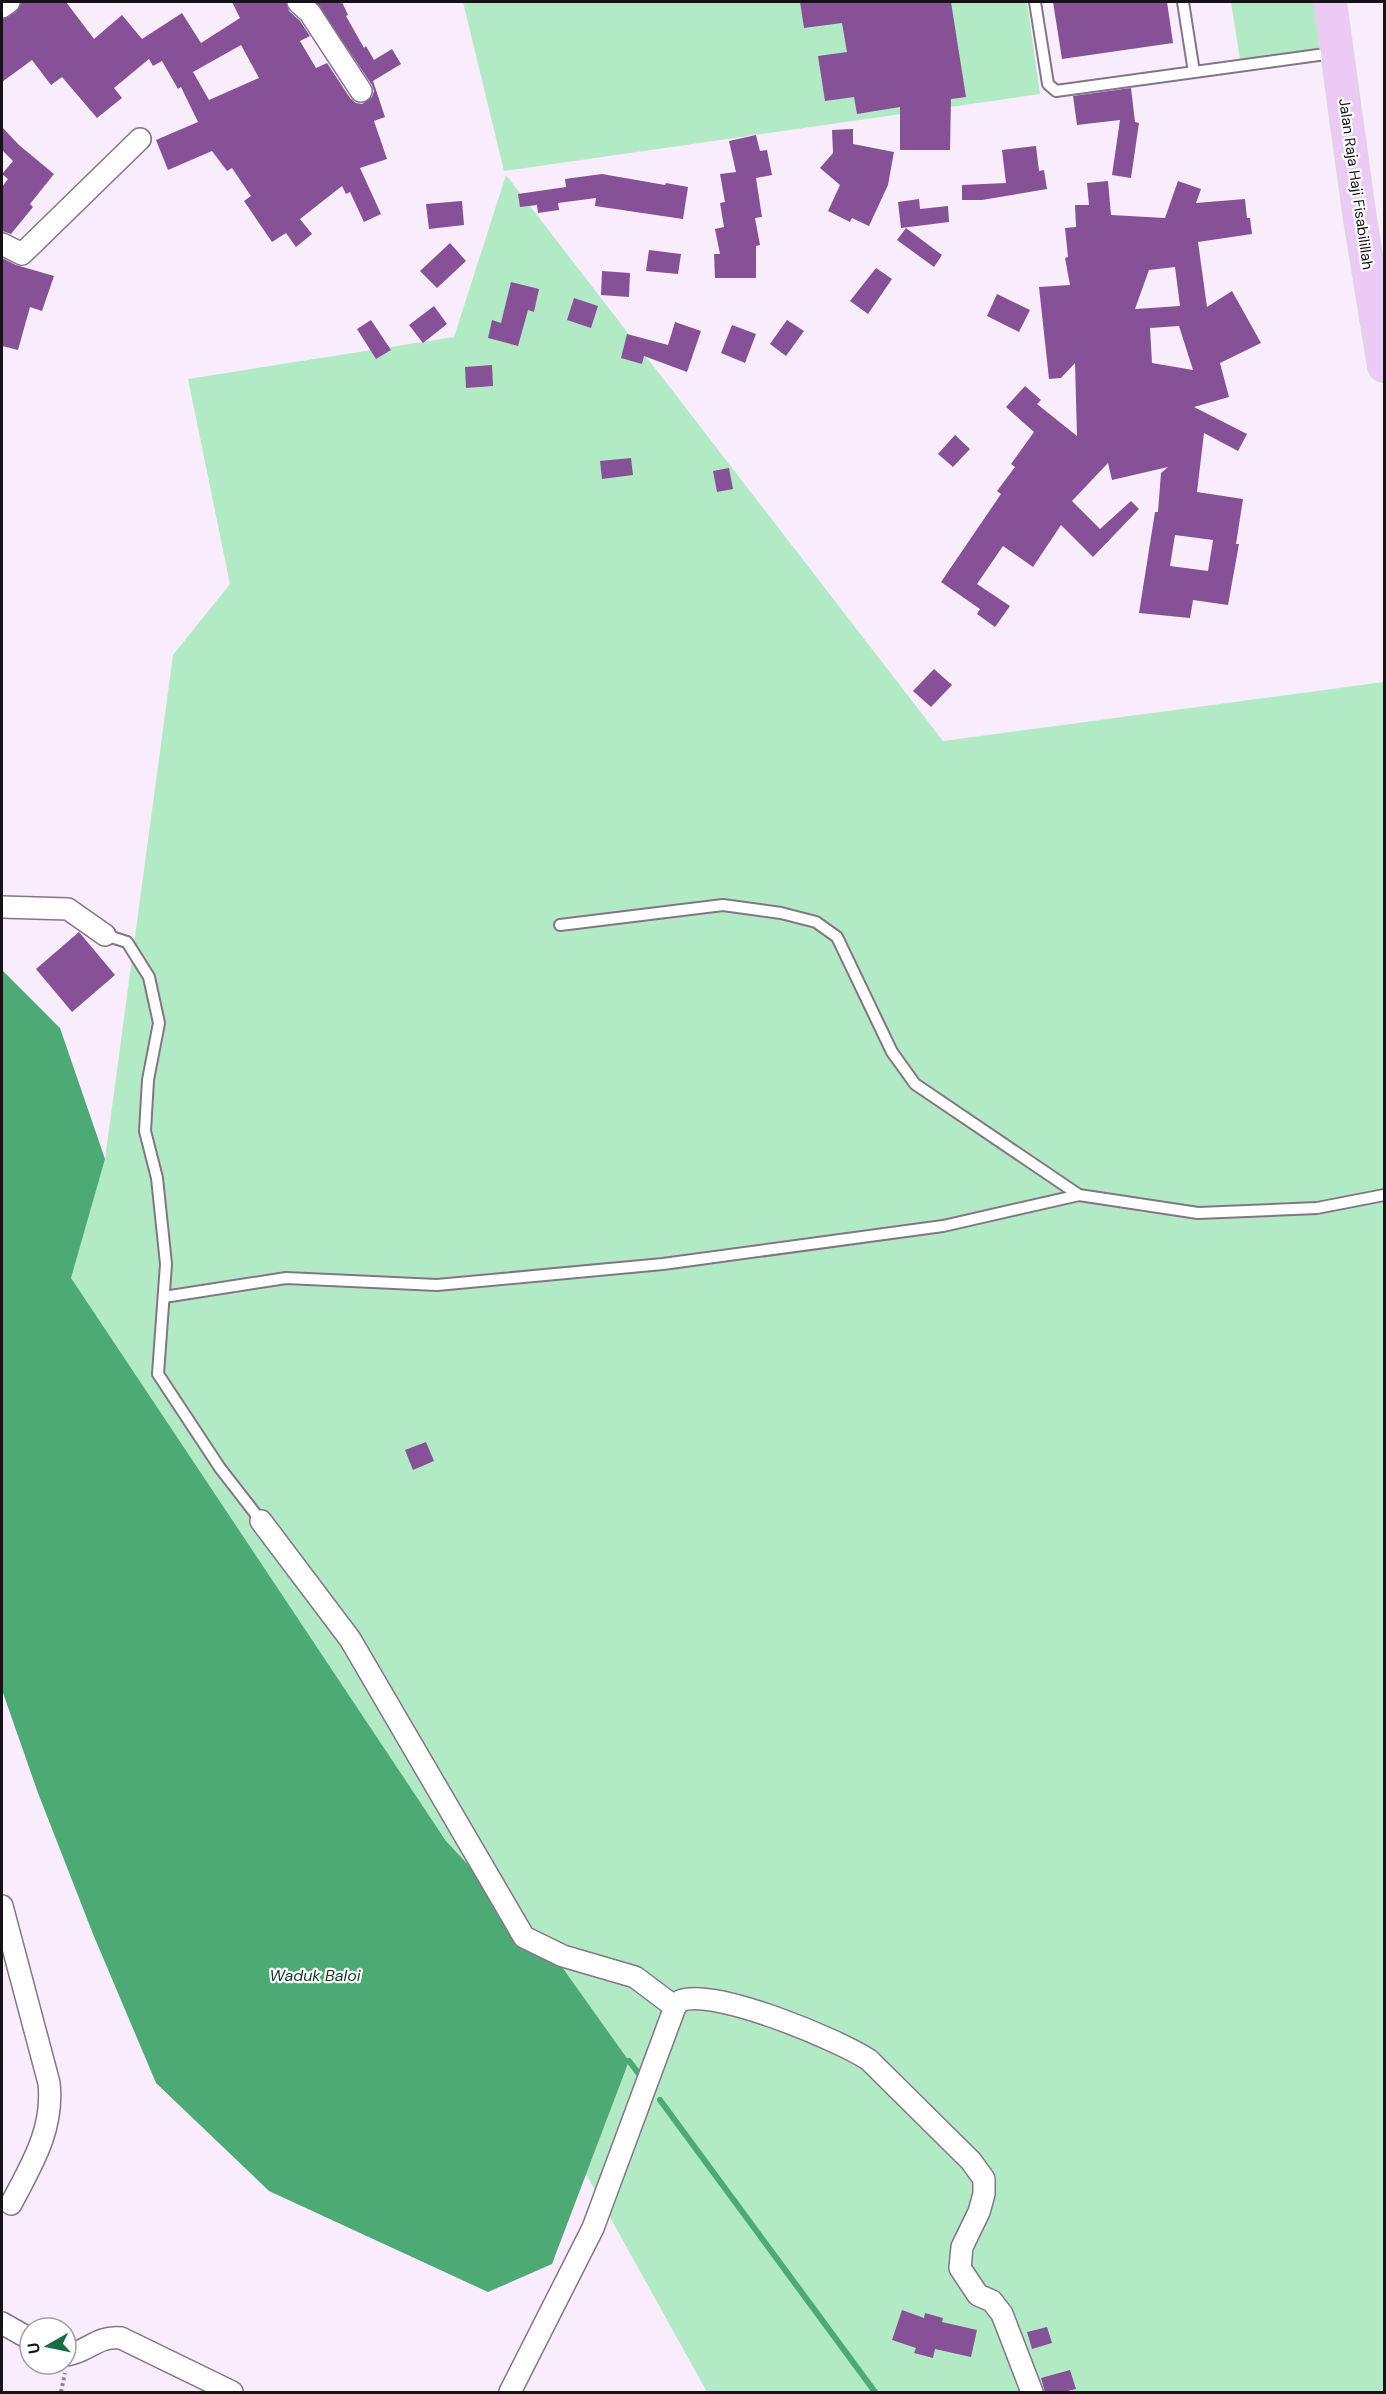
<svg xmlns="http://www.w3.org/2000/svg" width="1386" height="2394" viewBox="0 0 1386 2394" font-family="'DM Sans',sans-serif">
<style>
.green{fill:#b3eac6}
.water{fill:#4eaa75}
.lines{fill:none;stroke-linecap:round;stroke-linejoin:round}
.stream{stroke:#4eaa75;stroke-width:6}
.building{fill:#865196;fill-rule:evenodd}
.service-casing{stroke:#837587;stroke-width:14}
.minor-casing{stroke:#837587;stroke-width:24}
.primary-casing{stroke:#dad9da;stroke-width:34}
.path{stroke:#8f8692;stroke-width:4;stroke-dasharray:3 3;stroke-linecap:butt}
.service{stroke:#fff;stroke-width:10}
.minor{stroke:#fff;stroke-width:21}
.primary{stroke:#ebcaf5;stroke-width:32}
.labels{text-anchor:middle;stroke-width:4.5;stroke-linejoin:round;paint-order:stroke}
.street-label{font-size:15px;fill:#171118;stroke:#fff}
.water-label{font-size:16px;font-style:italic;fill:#103822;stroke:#fff}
</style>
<rect width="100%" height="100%" fill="#f9ecfd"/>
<path class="green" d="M 463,2 L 1027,2 L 1040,94 L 504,171 Z
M 1231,2 L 1332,2 L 1336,53 L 1241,66 Z
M 506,175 L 943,741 L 1384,682 L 1384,2392 L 707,2392 L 586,2174 L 629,2061 L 557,1960 L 446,1841 L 70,1278 L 105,1159 L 173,655 L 230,584 L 188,379 L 454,337 Z"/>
<path class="water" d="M 2,970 L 60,1028 L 105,1159 L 71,1278 L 446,1841 L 557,1960 L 629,2061 L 552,2264 L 488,2292 L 269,2191 L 156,2083 L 93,1934 L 38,1793 L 2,1690 Z"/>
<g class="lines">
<path class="stream" d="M 629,2061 L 639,2074
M 660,2100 L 875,2392"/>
</g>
<path class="building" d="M 22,2 L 66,2 L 94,39 L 122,15 L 142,39 L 182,13 L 201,43 L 240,18 L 232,2 L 286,2 L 289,11 L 300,21 L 310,36 L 300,41 L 316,68 L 327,63 L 350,98 L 356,103 L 362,104 L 372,97 L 374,91 L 372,85 L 316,2 L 342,2 L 348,15 L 346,16 L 364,48 L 366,46 L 374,60 L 392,49 L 401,64 L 373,81 L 385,117 L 374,121 L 387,159 L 360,168 L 381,214 L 364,222 L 350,192 L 346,194 L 342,186 L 300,219 L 312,234 L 296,247 L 286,233 L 272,242 L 244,201 L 251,196 L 232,168 L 227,171 L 212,151 L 168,170 L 156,140 L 198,122 L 181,87 L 178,89 L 162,61 L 153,66 L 149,59 L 114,88 L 122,98 L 97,118 L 62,77 L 51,85 L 32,60 L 2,82 L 2,19 L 16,12 ZM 241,45 L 259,78 L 209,100 L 193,72 Z
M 800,2 L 951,2 L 966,97 L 951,99 L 950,150 L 900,150 L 900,107 L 857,114 L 854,97 L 825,101 L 818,56 L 847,52 L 842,23 L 804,28 Z
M 1053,2 L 1167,2 L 1173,43 L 1062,59 Z
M 1131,88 L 1135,122 L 1139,123 L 1131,178 L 1112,175 L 1120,120 L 1077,125 L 1073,96 Z
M 2,127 L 19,145 L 54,174 L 30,204 L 33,207 L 11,234 L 2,231 L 2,187 L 8,179 L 2,174 L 13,161 L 2,150 Z
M 853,129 L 853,144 L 894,152 L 888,185 L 869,226 L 852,218 L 850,222 L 828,211 L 840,185 L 820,168 L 833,153 L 832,130 Z
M 756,135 L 760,151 L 767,150 L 772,175 L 756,178 L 762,217 L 755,218 L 760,245 L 756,246 L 756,278 L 715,278 L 714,254 L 720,254 L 715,229 L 724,227 L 720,203 L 725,202 L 720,174 L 736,172 L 729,141 Z
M 1036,146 L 1039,171 L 1044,170 L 1047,189 L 982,200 L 962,200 L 962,185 L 1006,183 L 1002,150 Z
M 602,174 L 665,185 L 666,183 L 688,187 L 683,219 L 595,206 L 596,198 L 558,203 L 559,210 L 538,213 L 537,205 L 520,207 L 518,194 L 566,187 L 565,179 Z
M 1108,181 L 1111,215 L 1165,218 L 1178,181 L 1201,189 L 1196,203 L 1245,199 L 1247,218 L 1250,218 L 1252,234 L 1198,242 L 1207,307 L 1232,291 L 1261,343 L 1220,363 L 1229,397 L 1194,407 L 1247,434 L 1238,451 L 1204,433 L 1197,492 L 1243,499 L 1236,544 L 1239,544 L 1228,605 L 1193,600 L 1190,618 L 1139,613 L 1155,512 L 1158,512 L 1161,473 L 1168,467 L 1112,480 L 1108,463 L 1072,501 L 1100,529 L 1131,501 L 1139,509 L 1093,557 L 1061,525 L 1033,567 L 1003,546 L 977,584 L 1010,606 L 995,627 L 977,614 L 980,609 L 941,582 L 1001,494 L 997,491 L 1015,467 L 1011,464 L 1034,432 L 1006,407 L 1025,386 L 1041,400 L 1037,404 L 1077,436 L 1075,363 L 1061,378 L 1049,379 L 1039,287 L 1070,285 L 1065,258 L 1068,257 L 1065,228 L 1076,227 L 1075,205 L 1089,205 L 1087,183 ZM 1175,267 L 1180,306 L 1135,309 L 1149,270 ZM 1179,326 L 1193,370 L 1152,363 L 1150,328 ZM 1175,535 L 1213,540 L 1208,571 L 1170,566 Z
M 919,199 L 920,209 L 948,206 L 949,222 L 901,228 L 898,202 Z
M 462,201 L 464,225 L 429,229 L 426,204 Z
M 906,228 L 942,255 L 934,267 L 897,240 Z
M 450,243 L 466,261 L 437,288 L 420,271 Z
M 649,250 L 681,254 L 678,274 L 646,271 Z
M 2,258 L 16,265 L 54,276 L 42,311 L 30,307 L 18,350 L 2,346 Z
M 876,268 L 892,279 L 868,314 L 850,301 Z
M 602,271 L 630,273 L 629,297 L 601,295 Z
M 511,282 L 539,289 L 534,312 L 528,310 L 518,346 L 488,338 L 492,320 L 501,323 Z
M 997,294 L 1030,310 L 1019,332 L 987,316 Z
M 574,298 L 598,306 L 591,328 L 567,320 Z
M 434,306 L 447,324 L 423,343 L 409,325 Z
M 371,320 L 391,350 L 376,359 L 357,329 Z
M 787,320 L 804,331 L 786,356 L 770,344 Z
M 675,322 L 701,331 L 687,372 L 644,356 L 642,364 L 621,358 L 627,334 L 668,345 Z
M 732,325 L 756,334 L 745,363 L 721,353 Z
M 492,365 L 493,386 L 466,388 L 465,367 Z
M 955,435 L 970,449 L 953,467 L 938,454 Z
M 631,458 L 633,475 L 602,479 L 600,461 Z
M 729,468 L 733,489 L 717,492 L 713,471 Z
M 934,669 L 952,685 L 931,707 L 913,691 Z
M 79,932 L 115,975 L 72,1012 L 36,969 Z
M 426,1442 L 434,1461 L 413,1470 L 405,1450 Z
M 902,2310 L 924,2318 L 925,2313 L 943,2318 L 942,2322 L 977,2330 L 971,2357 L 935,2349 L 933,2358 L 914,2353 L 916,2348 L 892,2340 Z
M 1047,2327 L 1052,2343 L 1032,2349 L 1027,2332 Z
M 1070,2370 L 1076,2389 L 1063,2392 L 1045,2392 L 1041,2378 Z"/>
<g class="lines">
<g class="service-casing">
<path id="service" d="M 1035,2 L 1048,84 L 1056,91 L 1333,53
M 1183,2 L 1194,72
M 560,925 L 723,905 L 781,913 L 816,922 L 837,937 L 892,1052 L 915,1084 L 1079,1195
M 105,935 L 127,942 L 149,977 L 159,1023 L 148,1080 L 145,1131 L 157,1178 L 166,1264 L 158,1374 L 220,1468 L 261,1521
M 164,1297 L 286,1278 L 437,1285 L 663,1264 L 943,1226 L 1079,1195 L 1198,1213 L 1317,1208 L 1384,1195"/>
</g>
<g class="minor-casing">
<path id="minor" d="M 298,2 L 310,13 L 361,91
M 2,7 L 9,2
M 2,244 L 22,254 L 140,139
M 2,907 L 68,909 L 105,935
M 261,1521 L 350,1639 L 524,1937 L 563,1956 L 635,1977 L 675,2007
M 2,1906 L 49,2083 C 54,2129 32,2164 11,2204
M 2,2323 L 30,2339
M 66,2355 C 87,2353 97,2335 121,2338 L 232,2392
M 510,2392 L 593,2228 L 675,2007 L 680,2001 C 713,1987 839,2040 869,2060 L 971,2161 L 984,2179 L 984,2194 L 979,2212 L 962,2247 L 960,2268 L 978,2295 L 992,2301 L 1002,2314 L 1032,2392"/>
</g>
<g class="primary-casing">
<path id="primary" d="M 1330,2 L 1360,219 L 1384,366"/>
</g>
<path class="path" d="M 61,2392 L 65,2373"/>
<use href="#service" class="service"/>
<use href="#minor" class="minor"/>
<use href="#primary" class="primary"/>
</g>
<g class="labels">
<g class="street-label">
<text transform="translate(1356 184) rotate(82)" y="5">Jalan Raja Haji Fisabilillah</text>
</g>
<g class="water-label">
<text x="315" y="1981">Waduk Baloi</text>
</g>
</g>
<rect width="1386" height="2394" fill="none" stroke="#171118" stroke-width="6"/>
<g transform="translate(48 2346) rotate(261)"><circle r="28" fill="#ffffff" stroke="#a2a0a3" stroke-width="1.5"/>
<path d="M0-4.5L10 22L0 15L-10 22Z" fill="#166f43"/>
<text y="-9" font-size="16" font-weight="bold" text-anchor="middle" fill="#171118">U</text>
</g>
</svg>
